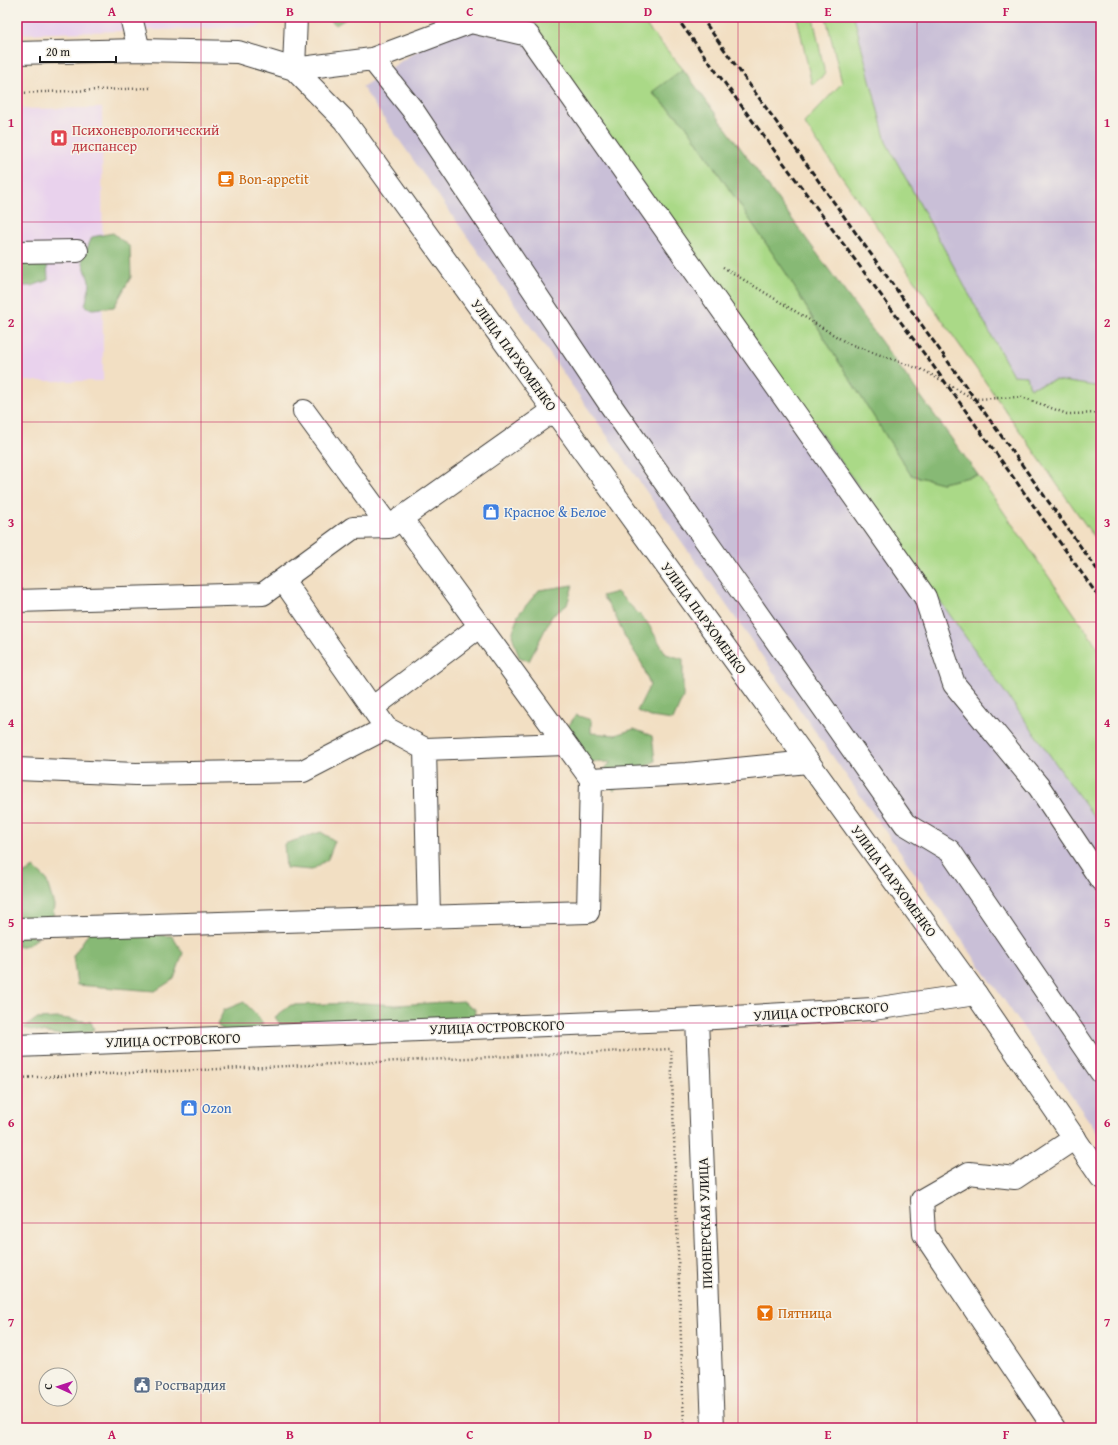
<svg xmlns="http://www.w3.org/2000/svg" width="1118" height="1445" viewBox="0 0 1118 1445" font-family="'Gentium Book Plus',serif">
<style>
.built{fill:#e9d2ed}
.industrial{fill:#c9bfd7}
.green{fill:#aad987;stroke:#637a52}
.forest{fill:#87b974;stroke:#526a48}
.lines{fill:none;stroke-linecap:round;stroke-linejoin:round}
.minor-casing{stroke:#3c3935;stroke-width:24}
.major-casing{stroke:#3c3935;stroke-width:24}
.path{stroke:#3c3935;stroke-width:2.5;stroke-dasharray:1 3;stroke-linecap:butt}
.minor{stroke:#fff;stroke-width:22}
.major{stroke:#fff;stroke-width:22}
.rail{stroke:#1c1c1c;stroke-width:3;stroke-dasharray:6 3;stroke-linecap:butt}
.grid{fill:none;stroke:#c2185b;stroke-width:1;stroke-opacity:0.55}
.labels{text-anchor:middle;stroke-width:3;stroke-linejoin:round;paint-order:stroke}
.health-label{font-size:14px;fill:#be3a42;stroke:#f7f3e8;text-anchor:start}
.food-label{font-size:14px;fill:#c56008;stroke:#f7f3e8;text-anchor:start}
.street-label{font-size:14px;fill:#1c1c1c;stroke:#f7f3e8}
.shop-label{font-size:14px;fill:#366cbe;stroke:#f7f3e8;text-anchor:start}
.service-label{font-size:14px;fill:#4e5e75;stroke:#f7f3e8;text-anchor:start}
.neatline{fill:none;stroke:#c2185b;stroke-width:1.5}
.grid-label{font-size:13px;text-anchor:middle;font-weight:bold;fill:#c2185b}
</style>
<rect width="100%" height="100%" fill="#f7f3e8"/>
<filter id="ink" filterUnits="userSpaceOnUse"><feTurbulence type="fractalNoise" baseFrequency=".025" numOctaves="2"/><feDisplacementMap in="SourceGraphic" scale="8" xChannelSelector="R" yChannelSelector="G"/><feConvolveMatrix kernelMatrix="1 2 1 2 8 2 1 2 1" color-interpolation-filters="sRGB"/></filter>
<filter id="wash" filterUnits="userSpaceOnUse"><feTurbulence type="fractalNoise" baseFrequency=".012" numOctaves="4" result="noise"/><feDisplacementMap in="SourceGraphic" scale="16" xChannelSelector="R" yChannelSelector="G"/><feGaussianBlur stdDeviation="0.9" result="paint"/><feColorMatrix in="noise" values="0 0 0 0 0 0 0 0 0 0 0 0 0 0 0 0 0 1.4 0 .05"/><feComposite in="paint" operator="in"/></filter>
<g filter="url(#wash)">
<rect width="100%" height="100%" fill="#f2dfc3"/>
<path class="built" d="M 17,17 L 261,17 L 260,27 L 17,34 Z
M 102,108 L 103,381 L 17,381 L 17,109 Z"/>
<path class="industrial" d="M 468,17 L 524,17 L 1101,827 L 1101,1138 L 362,87 Z
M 854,17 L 1101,17 L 1101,387 L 1055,380 L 1030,388 L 1013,375 L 886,142 Z"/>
<path class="green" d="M 524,17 L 639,17 L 683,69 L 652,93 L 685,124 L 786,273 L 835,356 L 911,475 L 942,483 L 978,475 L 1101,652 L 1101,827 Z
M 797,17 L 813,17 L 825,74 L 812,85 Z
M 826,17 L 854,17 L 886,142 L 1013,375 L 1027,376 L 1030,388 L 1055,380 L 1101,387 L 1101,547 L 804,123 L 842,83 Z"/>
<path class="forest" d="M 327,17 L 349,17 L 336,25 Z
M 683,69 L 978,475 L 942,483 L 911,475 L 835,356 L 786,273 L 685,124 L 652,92 Z
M 113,233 L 130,247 L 131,277 L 114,307 L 92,309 L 85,306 L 90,284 L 82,260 L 92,237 Z
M 17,261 L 47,262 L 48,280 L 32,286 L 17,286 Z
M 573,585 L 567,605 L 552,616 L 529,661 L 519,657 L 512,635 L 518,615 L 539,590 Z
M 617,592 L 647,622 L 666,654 L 683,659 L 683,697 L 673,720 L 651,717 L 637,711 L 650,685 L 642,664 L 624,635 L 615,615 L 602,596 Z
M 576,715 L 591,720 L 591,733 L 615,735 L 634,729 L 652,736 L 655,761 L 625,778 L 614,791 L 602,772 L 611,762 C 582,764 577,757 564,732 Z
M 321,832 L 335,841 L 328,859 L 312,870 L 286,868 L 284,844 Z
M 34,868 L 46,879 L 54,905 L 53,917 L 33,926 L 17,923 L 17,877 Z
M 17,931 L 38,938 L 28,945 L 17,947 Z
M 90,931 L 172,936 L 183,953 L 174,979 L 155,991 L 77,985 L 73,956 Z
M 463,1001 L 475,1009 L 474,1019 L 282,1027 L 275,1017 L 291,1005 L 363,1003 L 396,1005 Z
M 244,1002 L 258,1016 L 263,1024 L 250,1032 L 228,1034 L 217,1025 L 224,1010 Z
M 60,1018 L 91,1022 L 94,1029 C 78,1040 42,1033 24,1028 L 36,1019 Z"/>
</g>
<g filter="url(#ink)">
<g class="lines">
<g class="minor-casing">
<path id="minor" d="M 131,17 L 139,50
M 296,17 L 294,69 L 372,59 L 471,22 L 528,35 L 925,597 L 954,684 L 1039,787 L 1101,880
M 372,59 L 412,109 L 607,400 L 905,824 L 950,851 L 1101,1072
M 17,252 L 77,251
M 304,411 L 389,527
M 401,518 L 591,779 L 687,774 L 808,762
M 283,580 L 386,728
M 17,601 L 263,594 L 353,528 L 389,527 L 554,410
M 372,708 L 480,626
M 425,749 L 429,916
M 17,769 L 136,774 L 303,771 L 386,728 L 425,749 L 565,744
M 17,929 L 588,912 L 591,779
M 697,1019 L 713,1428
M 17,1046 L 697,1019 L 873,1009 L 976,994
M 1054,1428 L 924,1234 L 922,1200 L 969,1173 L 1015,1178 L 1075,1138"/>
</g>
<g class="major-casing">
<path id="major" d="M 17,53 L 139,50 L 238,52 L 294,69 L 344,120 L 976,994 L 1101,1177"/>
</g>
<path class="path" d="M 548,21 L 554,17
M 17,93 L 151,88
M 723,267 L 847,343 L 925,371 L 974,399 L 1022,397 L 1067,414 L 1101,413
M 17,1078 L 671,1049 L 684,1428"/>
<use href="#minor" class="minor"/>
<use href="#major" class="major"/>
<path class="rail" d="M 676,17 L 945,382 L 1101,600
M 701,17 L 1101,575"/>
</g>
</g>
<path class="grid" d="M 201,17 L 201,1428M 380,17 L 380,1428M 559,17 L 559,1428M 738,17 L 738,1428M 917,17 L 917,1428M 17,222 L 1101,222M 17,422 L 1101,422M 17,622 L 1101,622M 17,823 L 1101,823M 17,1023 L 1101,1023M 17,1223 L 1101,1223"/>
<defs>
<g id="hospital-square" transform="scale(0.9)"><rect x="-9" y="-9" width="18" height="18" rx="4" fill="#e0444e" stroke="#f7f3e8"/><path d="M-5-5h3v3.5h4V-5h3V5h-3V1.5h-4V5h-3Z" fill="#fff"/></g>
<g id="cafe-square" transform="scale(0.9)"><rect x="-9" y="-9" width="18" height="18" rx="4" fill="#e8710a" stroke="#f7f3e8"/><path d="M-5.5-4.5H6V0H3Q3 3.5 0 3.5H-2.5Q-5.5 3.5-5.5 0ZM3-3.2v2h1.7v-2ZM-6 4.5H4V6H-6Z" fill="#fff"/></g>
<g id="shop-square" transform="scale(0.9)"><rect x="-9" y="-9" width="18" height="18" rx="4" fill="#3f7fe0" stroke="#f7f3e8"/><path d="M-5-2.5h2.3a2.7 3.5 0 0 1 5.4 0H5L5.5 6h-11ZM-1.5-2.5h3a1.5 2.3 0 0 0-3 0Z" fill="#fff"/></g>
<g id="bar-square" transform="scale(0.9)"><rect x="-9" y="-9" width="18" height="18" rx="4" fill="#e8710a" stroke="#f7f3e8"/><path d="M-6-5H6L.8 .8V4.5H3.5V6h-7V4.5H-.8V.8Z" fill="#fff"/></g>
<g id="civic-square" transform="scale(0.9)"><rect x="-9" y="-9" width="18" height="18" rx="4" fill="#5c6f8a" stroke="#f7f3e8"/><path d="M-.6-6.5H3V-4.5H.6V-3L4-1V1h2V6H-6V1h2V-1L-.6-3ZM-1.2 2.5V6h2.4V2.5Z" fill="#fff"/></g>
</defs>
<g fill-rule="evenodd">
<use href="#hospital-square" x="59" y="138"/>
<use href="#cafe-square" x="226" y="179"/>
<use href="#shop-square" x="491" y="512"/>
<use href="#shop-square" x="189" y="1108"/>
<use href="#bar-square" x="765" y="1313"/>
<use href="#civic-square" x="142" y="1385"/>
</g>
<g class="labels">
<g class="health-label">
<text x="72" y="135">Психоневрологический<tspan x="72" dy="16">диспансер</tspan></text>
</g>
<g class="food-label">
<text x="239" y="184">Bon-appetit</text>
<text x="778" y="1318">Пятница</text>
</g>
<g class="street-label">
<text transform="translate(514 355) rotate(54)" y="5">УЛИЦА ПАРХОМЕНКО</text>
<text transform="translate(704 618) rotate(54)" y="5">УЛИЦА ПАРХОМЕНКО</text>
<text transform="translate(894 881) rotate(54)" y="5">УЛИЦА ПАРХОМЕНКО</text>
<text transform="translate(821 1011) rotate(-4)" y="5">УЛИЦА ОСТРОВСКОГО</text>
<text transform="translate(497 1027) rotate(-2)" y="5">УЛИЦА ОСТРОВСКОГО</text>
<text transform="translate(173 1040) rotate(-2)" y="5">УЛИЦА ОСТРОВСКОГО</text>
<text transform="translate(705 1223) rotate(-92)" y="5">ПИОНЕРСКАЯ УЛИЦА</text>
</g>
<g class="shop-label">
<text x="504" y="517">Красное &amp; Белое</text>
<text x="202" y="1113">Ozon</text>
</g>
<g class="service-label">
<text x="155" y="1390">Росгвардия</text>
</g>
</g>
<rect width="1118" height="1445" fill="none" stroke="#f7f3e8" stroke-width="44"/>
<g transform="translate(58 1387) rotate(273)"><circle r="19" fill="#f7f3e8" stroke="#9f9d96"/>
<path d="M0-3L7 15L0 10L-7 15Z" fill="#b5179e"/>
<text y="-6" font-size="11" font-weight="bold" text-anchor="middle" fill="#1c1c1c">С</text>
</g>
<path d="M40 56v6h76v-6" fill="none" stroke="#1c1c1c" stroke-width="2"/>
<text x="46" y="56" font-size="12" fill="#1c1c1c" stroke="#f7f3e8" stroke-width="3" paint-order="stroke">20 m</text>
<rect x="22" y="22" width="1074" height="1401" class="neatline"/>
<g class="grid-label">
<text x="112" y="16">A</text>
<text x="290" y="16">B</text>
<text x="470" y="16">C</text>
<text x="648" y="16">D</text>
<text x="828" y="16">E</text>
<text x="1006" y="16">F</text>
<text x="11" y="127">1</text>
<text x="1107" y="127">1</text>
<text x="11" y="327">2</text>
<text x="1107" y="327">2</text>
<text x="11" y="527">3</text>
<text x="1107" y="527">3</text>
<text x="11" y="727">4</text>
<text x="1107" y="727">4</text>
<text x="11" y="927">5</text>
<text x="1107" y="927">5</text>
<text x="11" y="1127">6</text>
<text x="1107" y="1127">6</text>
<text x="11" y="1327">7</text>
<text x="1107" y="1327">7</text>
<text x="112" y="1439">A</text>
<text x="290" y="1439">B</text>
<text x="470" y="1439">C</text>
<text x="648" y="1439">D</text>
<text x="828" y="1439">E</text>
<text x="1006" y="1439">F</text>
</g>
</svg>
